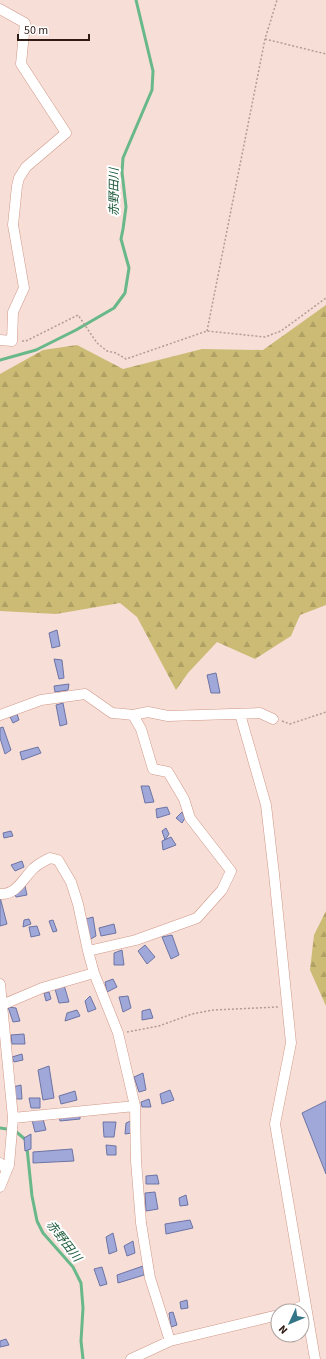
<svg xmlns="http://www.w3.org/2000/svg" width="326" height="1359" viewBox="0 0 326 1359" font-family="'Source Sans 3','Noto Sans JP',sans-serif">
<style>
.forest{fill:url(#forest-firs)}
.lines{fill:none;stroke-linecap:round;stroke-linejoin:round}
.stream{stroke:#68b88a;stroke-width:3}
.building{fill:#a0a8da;stroke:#6d74a3}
.minor-casing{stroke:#d19888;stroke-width:11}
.path{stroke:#b49c95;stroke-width:1.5;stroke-dasharray:2 2;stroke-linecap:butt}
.minor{stroke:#fff;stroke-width:10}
.labels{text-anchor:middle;stroke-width:4;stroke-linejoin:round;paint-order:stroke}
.water-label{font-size:12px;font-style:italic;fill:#1c5939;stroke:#fff}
</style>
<defs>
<pattern id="forest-firs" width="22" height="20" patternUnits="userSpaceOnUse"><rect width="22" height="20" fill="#cbbb75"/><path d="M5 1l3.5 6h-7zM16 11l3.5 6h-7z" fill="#afa064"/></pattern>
</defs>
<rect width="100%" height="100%" fill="#f7ded7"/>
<path class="forest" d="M 326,305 L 326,605 L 300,615 L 291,636 L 255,659 L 217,642 L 188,673 L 176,690 L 137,617 L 120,603 L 56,614 L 0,611 L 0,374 L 43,350 L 77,345 L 123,369 L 202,349 L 263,350 Z
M 326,911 L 326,1006 L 310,970 L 314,935 Z"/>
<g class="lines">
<path class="stream" d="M 0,360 L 36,350 L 76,330 L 114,308 L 125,293 L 129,268 L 121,239 L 123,229 L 126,207 L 122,172 L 123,158 L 152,90 L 153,71 L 136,0
M 0,1128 L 14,1130 L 26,1140
M 27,1148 L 32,1196 L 37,1221 L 43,1233 L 73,1267 L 81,1283 L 83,1308 L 81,1341 L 83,1359"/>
</g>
<path class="building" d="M 57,630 L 60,646 L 52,648 L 49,633 Z
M 54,659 L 62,660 L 64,678 L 59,679 Z
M 216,673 L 220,693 L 211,693 L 207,675 Z
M 69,684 L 68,690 L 55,692 L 54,686 Z
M 63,703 L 67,724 L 60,726 L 56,705 Z
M 17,714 L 19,720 L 13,723 L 10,717 Z
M 3,727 L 11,750 L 5,754 L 0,738 L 0,728 Z
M 38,747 L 41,753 L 22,760 L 20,752 Z
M 141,786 L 149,786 L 154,802 L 145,803 Z
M 167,807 L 170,814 L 157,818 L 156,809 Z
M 182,812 L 185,818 L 182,823 L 176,818 Z
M 166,828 L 169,834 L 165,840 L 162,831 Z
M 11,831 L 13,836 L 4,838 L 3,833 Z
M 171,837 L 176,845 L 163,850 L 162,841 Z
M 22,861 L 24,867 L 15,871 L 11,865 Z
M 25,886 L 27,895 L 16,897 L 14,892 Z
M 0,897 L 7,924 L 0,926 Z
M 93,917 L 96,936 L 89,940 L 86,919 Z
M 29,919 L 31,924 L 23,927 L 24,920 Z
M 53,920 L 57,931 L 53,932 L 49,921 Z
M 114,924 L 116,933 L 101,936 L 99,928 Z
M 37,926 L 40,935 L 31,937 L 29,927 Z
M 172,935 L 179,955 L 171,959 L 162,937 Z
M 145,945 L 155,957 L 147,964 L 138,951 Z
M 122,950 L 124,965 L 114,965 L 114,953 Z
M 113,979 L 117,987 L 107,992 L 105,982 Z
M 64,985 L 69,1002 L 59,1003 L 55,989 Z
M 49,992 L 51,999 L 46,1001 L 44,993 Z
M 90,996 L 96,1009 L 88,1012 L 85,1001 Z
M 128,996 L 131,1008 L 123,1012 L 119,997 Z
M 8,1007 L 16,1008 L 20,1021 L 13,1022 Z
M 150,1009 L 153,1018 L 142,1020 L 142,1011 Z
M 77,1010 L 80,1016 L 65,1021 L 67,1013 Z
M 24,1034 L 25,1044 L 12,1044 L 11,1035 Z
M 22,1054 L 23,1060 L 14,1062 L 12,1057 Z
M 49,1066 L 54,1098 L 43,1100 L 38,1070 Z
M 143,1073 L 146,1090 L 139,1092 L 134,1077 Z
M 21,1085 L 22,1099 L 15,1099 L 13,1087 Z
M 170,1090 L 174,1100 L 162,1104 L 160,1094 Z
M 75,1091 L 77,1100 L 61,1104 L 59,1096 Z
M 29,1098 L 40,1098 L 40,1108 L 31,1108 Z
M 149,1099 L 151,1107 L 142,1107 L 141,1102 Z
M 326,1101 L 326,1174 L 302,1113 Z
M 80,1113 L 80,1119 L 60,1121 L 59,1116 Z
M 43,1119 L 46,1130 L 35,1132 L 32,1120 Z
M 133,1120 L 132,1133 L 125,1134 L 126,1123 Z
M 103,1122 L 116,1122 L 114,1137 L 104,1137 Z
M 31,1134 L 31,1149 L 25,1151 L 24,1138 Z
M 106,1145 L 116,1146 L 116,1155 L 107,1155 Z
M 72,1149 L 74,1161 L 33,1163 L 33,1152 Z
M 157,1175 L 159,1184 L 146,1184 L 146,1176 Z
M 155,1192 L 158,1209 L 146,1211 L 145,1193 Z
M 186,1195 L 188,1205 L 180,1206 L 179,1198 Z
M 190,1220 L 193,1228 L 166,1234 L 165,1224 Z
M 113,1233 L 117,1251 L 109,1254 L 106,1237 Z
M 133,1241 L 135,1253 L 127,1256 L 124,1246 Z
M 143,1266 L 144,1275 L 118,1283 L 117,1275 Z
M 102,1267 L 107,1284 L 100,1286 L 94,1269 Z
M 187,1300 L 188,1308 L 181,1309 L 180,1302 Z
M 173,1312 L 177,1325 L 171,1327 L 169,1313 Z
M 6,1339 L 9,1345 L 0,1347 L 0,1341 Z"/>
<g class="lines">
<g class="minor-casing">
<path id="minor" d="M 0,9 L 25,23 L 21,64 L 66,133 L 26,167 L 19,178 L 17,186 L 13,225 L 24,288 L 13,312 L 12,341 L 0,340
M 240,714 L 266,805 L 274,874 L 291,1043 L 275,1124 L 315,1359
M 0,715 L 41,700 L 85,694 L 112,713 L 124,714 L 133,715 L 148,712 L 168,716 L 260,713 L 273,719
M 133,715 L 141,729 L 153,769 L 168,772 L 184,799 L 190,818 L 231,871 L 222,890 L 197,918 L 136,940 L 88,951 L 94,973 L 118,1033 L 135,1106 L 136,1161 L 141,1223 L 150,1278 L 170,1341
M 0,894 C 17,895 23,878 34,868 C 38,864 44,861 50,858 L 58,860 L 71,882 L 78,904 L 88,951
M 0,984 L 13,1118 L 9,1165 L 0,1187
M 2,1005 L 42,988 L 94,973
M 13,1118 L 135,1106
M 0,1163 L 7,1170
M 290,1311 L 305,1305
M 131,1359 L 170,1341 L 278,1315"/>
</g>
<path class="path" d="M 265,39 L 326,54
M 207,331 L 265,39 L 277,0
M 22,341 L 26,341 L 78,315 L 97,343 L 107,351 L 116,353 L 126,359 L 207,331 L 265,337 L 281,331 L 326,298
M 282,721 L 290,724 L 326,712
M 127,1032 L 159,1026 L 192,1014 L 213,1010 L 278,1007"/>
<use href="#minor" class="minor"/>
</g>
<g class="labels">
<g class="water-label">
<text transform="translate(114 192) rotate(-90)" y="4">赤野田川</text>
<text transform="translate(64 1241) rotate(52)" y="4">赤野田川</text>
</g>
</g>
<g transform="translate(290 1323) rotate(226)"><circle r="19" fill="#ffffff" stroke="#ada4a1"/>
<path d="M0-3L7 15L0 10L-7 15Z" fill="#347687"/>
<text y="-6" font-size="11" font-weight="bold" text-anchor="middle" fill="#311b15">N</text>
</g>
<path d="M18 34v6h71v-6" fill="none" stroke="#311b15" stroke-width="2"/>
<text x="24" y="34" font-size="12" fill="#311b15" stroke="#ffffff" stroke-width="3" paint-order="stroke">50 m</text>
</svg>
